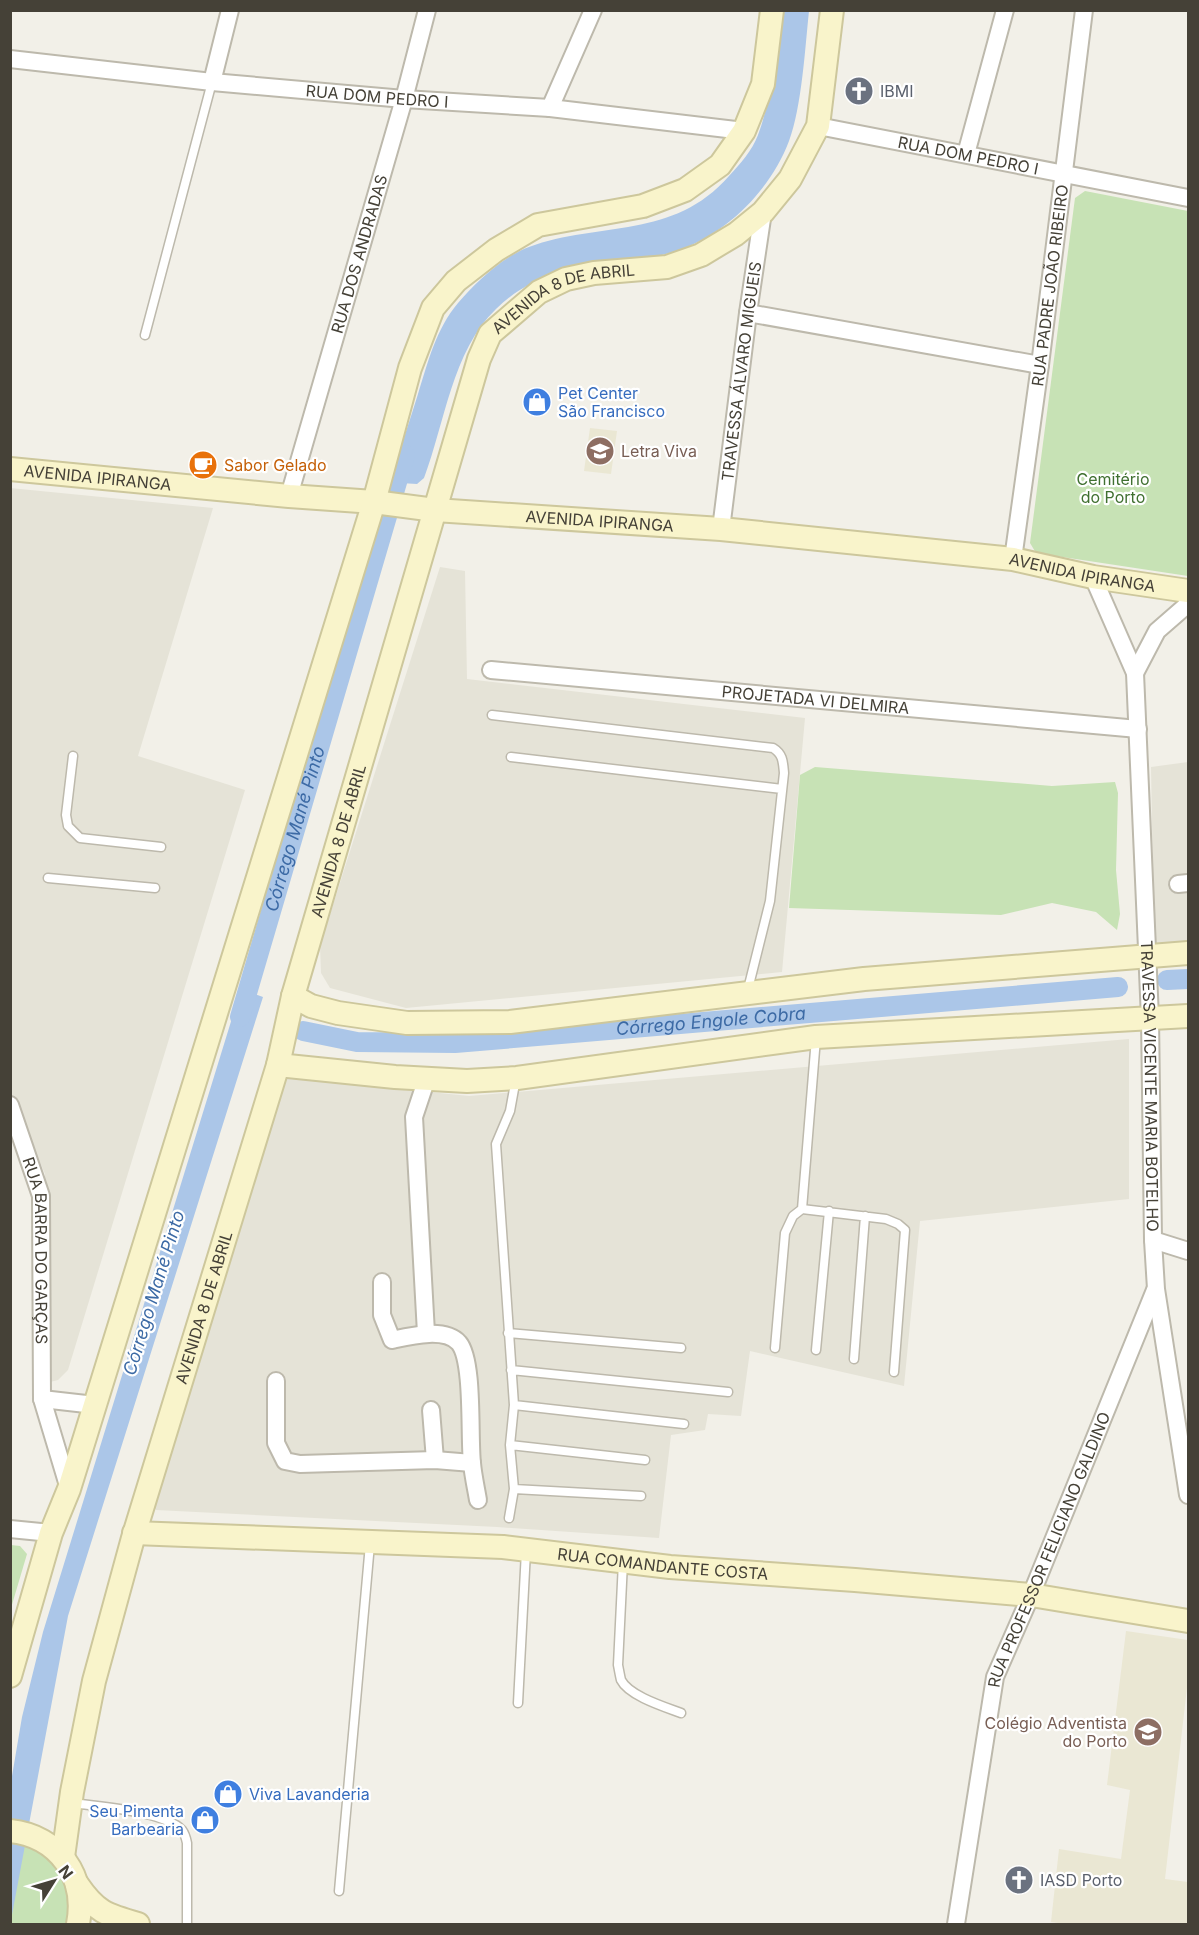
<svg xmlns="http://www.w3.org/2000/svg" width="1199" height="1935" viewBox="0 0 1199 1935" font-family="Inter,sans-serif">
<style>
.residential{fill:#e5e3d7}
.education{fill:#eae7d3}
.green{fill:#c7e2b5}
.water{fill:#abc6e8}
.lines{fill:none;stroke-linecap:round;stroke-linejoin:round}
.canal{stroke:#abc6e8;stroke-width:20}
.lane-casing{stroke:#bdb9ac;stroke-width:11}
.street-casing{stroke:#bdb9ac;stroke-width:20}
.secondary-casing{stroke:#cdc79c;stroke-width:26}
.lane{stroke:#fff;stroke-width:8}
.street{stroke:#fff;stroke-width:16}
.secondary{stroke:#f9f4cb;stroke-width:22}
.labels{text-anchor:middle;stroke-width:4.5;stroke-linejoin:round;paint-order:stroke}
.worship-label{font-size:16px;fill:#5b616d;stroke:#fff;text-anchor:start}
.street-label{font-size:16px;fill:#454137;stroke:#fff}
.shop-label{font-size:16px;fill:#366cbe;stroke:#fff;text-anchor:start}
.education-label{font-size:16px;fill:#785e54;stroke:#fff;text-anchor:start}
.food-label{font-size:16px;fill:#c56008;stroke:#fff;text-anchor:start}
.park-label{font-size:16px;fill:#407031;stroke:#fff}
.water-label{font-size:18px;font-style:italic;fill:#3c6aa5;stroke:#fff}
</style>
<rect width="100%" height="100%" fill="#f2f0e8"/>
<path class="residential" d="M 10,488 L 213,508 L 138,756 L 245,790 L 68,1370 L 58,1380 L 50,1382 L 43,1372 L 45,1174 L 10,1092 Z
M 440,567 L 465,571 L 467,679 L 805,718 L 782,972 L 406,1008 L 330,988 L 321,973 L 320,946 Z
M 1188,762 L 1188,942 L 1163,945 L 1154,942 L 1151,767 Z
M 1129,1039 L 1129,1199 L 920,1221 L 904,1386 L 750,1351 L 741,1416 L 708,1414 L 705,1430 L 671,1435 L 659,1538 L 497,1527 L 156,1510 L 147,1498 L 283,1077 L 469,1096 Z"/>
<path class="education" d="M 590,428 L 617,431 L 611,474 L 584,471 Z
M 1126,1631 L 1188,1640 L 1188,1679 L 1165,1879 L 1188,1882 L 1188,1924 L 1065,1924 L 1051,1922 L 1059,1849 L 1121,1859 L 1130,1790 L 1107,1785 Z"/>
<path class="green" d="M 1085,191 L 1188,211 L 1188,576 L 1036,553 L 1030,543 L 1075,198 Z
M 815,767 L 1052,786 L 1115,782 L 1118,793 L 1116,870 L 1120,914 L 1117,930 L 1096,912 L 1052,903 L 1001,915 L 789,908 L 800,775 Z
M 11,1545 L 20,1546 L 27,1554 L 11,1608 Z
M 10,1840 L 36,1848 L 52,1860 L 70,1891 L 71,1924 L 11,1924 Z"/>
<path class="water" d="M 780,11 L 809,11 C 805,48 802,106 789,141 C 771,189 728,233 679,250 C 659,257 638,260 617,263 C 568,271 533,273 496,309 C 452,351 445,423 424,478 L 417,484 L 400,483 L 394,478 L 393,472 C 401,446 410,420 418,394 C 428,362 436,329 458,303 C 476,282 502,257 529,247 C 600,221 673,240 729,176 C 740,164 752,151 758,135 C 773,95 775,52 780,11 Z
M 241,989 L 263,997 L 68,1616 L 11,1920 L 11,1782 L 22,1717 L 43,1632 Z"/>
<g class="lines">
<g class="canal">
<path d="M 1167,980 L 1188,979"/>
<path id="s1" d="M 240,1017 L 405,455"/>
<path id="s2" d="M 303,1031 L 357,1042 L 455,1043 L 1118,987"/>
</g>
<g class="lane-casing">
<path id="lane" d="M 145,335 L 212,82
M 492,715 L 773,748 C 783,754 783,762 784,773 L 770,901 L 747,993
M 73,756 L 66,815 L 68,826 L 80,838 L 161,847
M 511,757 L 782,789
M 48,878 L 155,888
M 802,1209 L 816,1038
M 508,1333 L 681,1348
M 775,1348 L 785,1233 L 793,1216 L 802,1209 L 886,1219 L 898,1224 L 905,1230 L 894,1372
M 816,1350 L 829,1211
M 854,1359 L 865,1216
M 511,1370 L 728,1392
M 514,1405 L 684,1424
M 510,1445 L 645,1460
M 514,1489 L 641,1496
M 509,1518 L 514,1489 L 510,1445 L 514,1405 L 496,1144 L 510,1111 L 516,1078
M 623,1562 L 618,1665 C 619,1670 620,1676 621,1680 C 629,1696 665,1707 681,1713
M 518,1703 L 526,1551
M 73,1803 C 99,1807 164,1811 182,1830 C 185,1834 186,1838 187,1843 L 187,1924
M 339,1891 L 370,1544"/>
</g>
<g class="street-casing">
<g id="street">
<path id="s3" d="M 10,59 L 212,82 L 404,99 L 550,108 L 744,131"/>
<path d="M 212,82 L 230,10"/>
<path d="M 550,108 L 593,10"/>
<path id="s4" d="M 818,126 L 1188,198"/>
<path d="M 966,154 L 1005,10"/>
<path d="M 748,313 L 1040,365"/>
<path id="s5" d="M 289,496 L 404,99 L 427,10"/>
<path id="s6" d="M 721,529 L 748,313 L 763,212"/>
<path id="s7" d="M 1013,559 L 1040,365 L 1084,10"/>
<path id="s8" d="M 1093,577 L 1135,673 L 1150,1018 L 1153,1240 L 1156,1289 L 1188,1495"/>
<path id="s9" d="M 491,670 L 1138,729"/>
<path d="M 1135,673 L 1157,631 L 1188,604"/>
<path d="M 1178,884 L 1188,883"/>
<path id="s10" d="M 10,1105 L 41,1196 L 42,1399 L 69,1489"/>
<path d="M 1153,1240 L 1188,1251"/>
<path d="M 382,1282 L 382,1315 L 392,1340 C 410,1336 445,1327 459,1343 C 474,1361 469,1437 472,1463 C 473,1475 476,1488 478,1500"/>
<path d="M 426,1333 L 414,1117 L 427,1078"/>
<path d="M 276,1381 L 276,1443 L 285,1461 L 300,1464 L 435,1460 L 472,1463"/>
<path d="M 42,1399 L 95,1405"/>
<path d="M 431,1410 L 435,1460"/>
<path d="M 10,1529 L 51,1533"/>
<path id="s11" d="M 956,1924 L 995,1677 L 1031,1595 L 1155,1290"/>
</g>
</g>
<g class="secondary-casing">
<g id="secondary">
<path id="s12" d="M 10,469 L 289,496 L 374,502 L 435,510 L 721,529 L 1013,559 L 1093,577 L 1188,591"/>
<path d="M 293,996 L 311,1006 L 338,1013 L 407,1023 L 510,1022 L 864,979 L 1188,953"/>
<path d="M 278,1065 L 395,1077 L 467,1081 L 517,1078 L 816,1037 L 1188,1016"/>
<path id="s13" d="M 134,1533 L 503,1547 L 670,1567 L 855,1580 L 1031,1595 L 1188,1621"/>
<path d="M 10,1676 L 51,1533 L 69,1489 L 374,502 L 410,368 L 433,308 L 456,281 L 496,250 L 538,225 L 643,206 L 685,190 L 720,165 L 744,131 L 763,84 L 772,10"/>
<path d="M 10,1831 C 59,1836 87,1877 78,1924"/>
<path id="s14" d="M 63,1857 L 72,1792 L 94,1681 L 133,1538 L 278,1065 L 293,996 L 479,359 L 490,334 L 539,292 L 566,279 L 594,273 L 667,267 L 701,255 L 736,234 L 763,212 L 790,179 L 818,126 L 832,10"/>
<path d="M 77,1884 C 96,1912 106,1915 138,1924"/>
</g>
</g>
<use href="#lane" class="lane"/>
<use href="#street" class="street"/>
<use href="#secondary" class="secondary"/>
</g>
<defs>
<g id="church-disc" transform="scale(1.5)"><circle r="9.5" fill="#6b7280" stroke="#fff"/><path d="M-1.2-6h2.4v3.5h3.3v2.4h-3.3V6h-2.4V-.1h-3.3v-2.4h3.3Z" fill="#fff"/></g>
<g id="shop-disc" transform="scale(1.5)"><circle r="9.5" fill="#3f7fe0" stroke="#fff"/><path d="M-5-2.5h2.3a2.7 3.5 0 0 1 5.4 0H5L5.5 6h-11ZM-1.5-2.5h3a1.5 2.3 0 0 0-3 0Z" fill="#fff"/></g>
<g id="school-disc" transform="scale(1.5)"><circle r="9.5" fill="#8d6e63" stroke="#fff"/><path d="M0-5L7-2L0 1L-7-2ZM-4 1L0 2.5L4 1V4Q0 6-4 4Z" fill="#fff"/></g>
<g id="cafe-disc" transform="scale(1.5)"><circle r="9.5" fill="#e8710a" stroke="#fff"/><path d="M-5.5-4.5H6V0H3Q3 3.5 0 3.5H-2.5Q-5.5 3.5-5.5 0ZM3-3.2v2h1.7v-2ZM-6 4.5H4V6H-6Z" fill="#fff"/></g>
</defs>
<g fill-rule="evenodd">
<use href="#church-disc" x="859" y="91"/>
<use href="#shop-disc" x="537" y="402"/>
<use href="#school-disc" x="600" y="451"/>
<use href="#cafe-disc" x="203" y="465"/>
<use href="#school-disc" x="1148" y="1732"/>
<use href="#shop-disc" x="228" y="1794"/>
<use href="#shop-disc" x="205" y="1820"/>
<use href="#church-disc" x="1019" y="1880"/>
</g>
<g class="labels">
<g class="worship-label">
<text x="880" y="97">IBMI</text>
<text x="1040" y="1886">IASD Porto</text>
</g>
<g class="street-label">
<text dy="6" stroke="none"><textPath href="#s3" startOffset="369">RUA DOM PEDRO I</textPath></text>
<text dy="6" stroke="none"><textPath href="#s4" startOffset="153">RUA DOM PEDRO I</textPath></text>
<text dy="6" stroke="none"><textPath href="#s5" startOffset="252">RUA DOS ANDRADAS</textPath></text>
<text dy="6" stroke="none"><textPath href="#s7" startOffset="276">RUA PADRE JOÃO RIBEIRO</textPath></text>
<text dy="6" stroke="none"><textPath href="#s14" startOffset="1668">AVENIDA 8 DE ABRIL</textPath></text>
<text dy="6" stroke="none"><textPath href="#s6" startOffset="159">TRAVESSA ÁLVARO MIGUEIS</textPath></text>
<text dy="6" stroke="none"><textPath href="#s12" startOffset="88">AVENIDA IPIRANGA</textPath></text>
<text dy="6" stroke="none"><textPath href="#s12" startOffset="592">AVENIDA IPIRANGA</textPath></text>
<text dy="6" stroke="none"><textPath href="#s12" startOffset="1078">AVENIDA IPIRANGA</textPath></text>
<text dy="6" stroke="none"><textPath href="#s9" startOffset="326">PROJETADA VI DELMIRA</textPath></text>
<text dy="6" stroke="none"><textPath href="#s14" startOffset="1054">AVENIDA 8 DE ABRIL</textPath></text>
<text dy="6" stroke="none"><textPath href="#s8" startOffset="518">TRAVESSA VICENTE MARIA BOTELHO</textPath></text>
<text dy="6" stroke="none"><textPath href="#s10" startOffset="150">RUA BARRA DO GARÇAS</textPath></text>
<text dy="6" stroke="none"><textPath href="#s14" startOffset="568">AVENIDA 8 DE ABRIL</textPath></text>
<text dy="6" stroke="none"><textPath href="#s11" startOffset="388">RUA PROFESSOR FELICIANO GALDINO</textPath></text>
<text dy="6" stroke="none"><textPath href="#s13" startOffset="530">RUA COMANDANTE COSTA</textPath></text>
</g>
<g class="shop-label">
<text x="558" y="399">Pet Center<tspan x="558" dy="18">São Francisco</tspan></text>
<text x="249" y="1800">Viva Lavanderia</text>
<text x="184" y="1817" text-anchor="end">Seu Pimenta<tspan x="184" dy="18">Barbearia</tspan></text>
</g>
<g class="education-label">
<text x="621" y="457">Letra Viva</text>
<text x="1127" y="1729" text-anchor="end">Colégio Adventista<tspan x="1127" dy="18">do Porto</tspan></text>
</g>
<g class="food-label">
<text x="224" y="471">Sabor Gelado</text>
</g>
<g class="park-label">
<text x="1113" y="485">Cemitério<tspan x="1113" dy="18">do Porto</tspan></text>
</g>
<g class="water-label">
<text dy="6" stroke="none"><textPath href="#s1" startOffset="196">Córrego Mané Pinto</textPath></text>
<text dy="6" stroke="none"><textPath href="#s2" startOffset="410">Córrego Engole Cobra</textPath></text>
<text transform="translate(154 1293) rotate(-73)" y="6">Córrego Mané Pinto</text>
</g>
</g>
<rect width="1199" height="1935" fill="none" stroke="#454137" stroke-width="24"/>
<g transform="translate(54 1881) rotate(53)" stroke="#ffffff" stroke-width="4.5" paint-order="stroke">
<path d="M0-4.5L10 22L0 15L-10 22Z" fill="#454137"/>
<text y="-9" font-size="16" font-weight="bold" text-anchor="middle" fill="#454137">N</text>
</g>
</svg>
